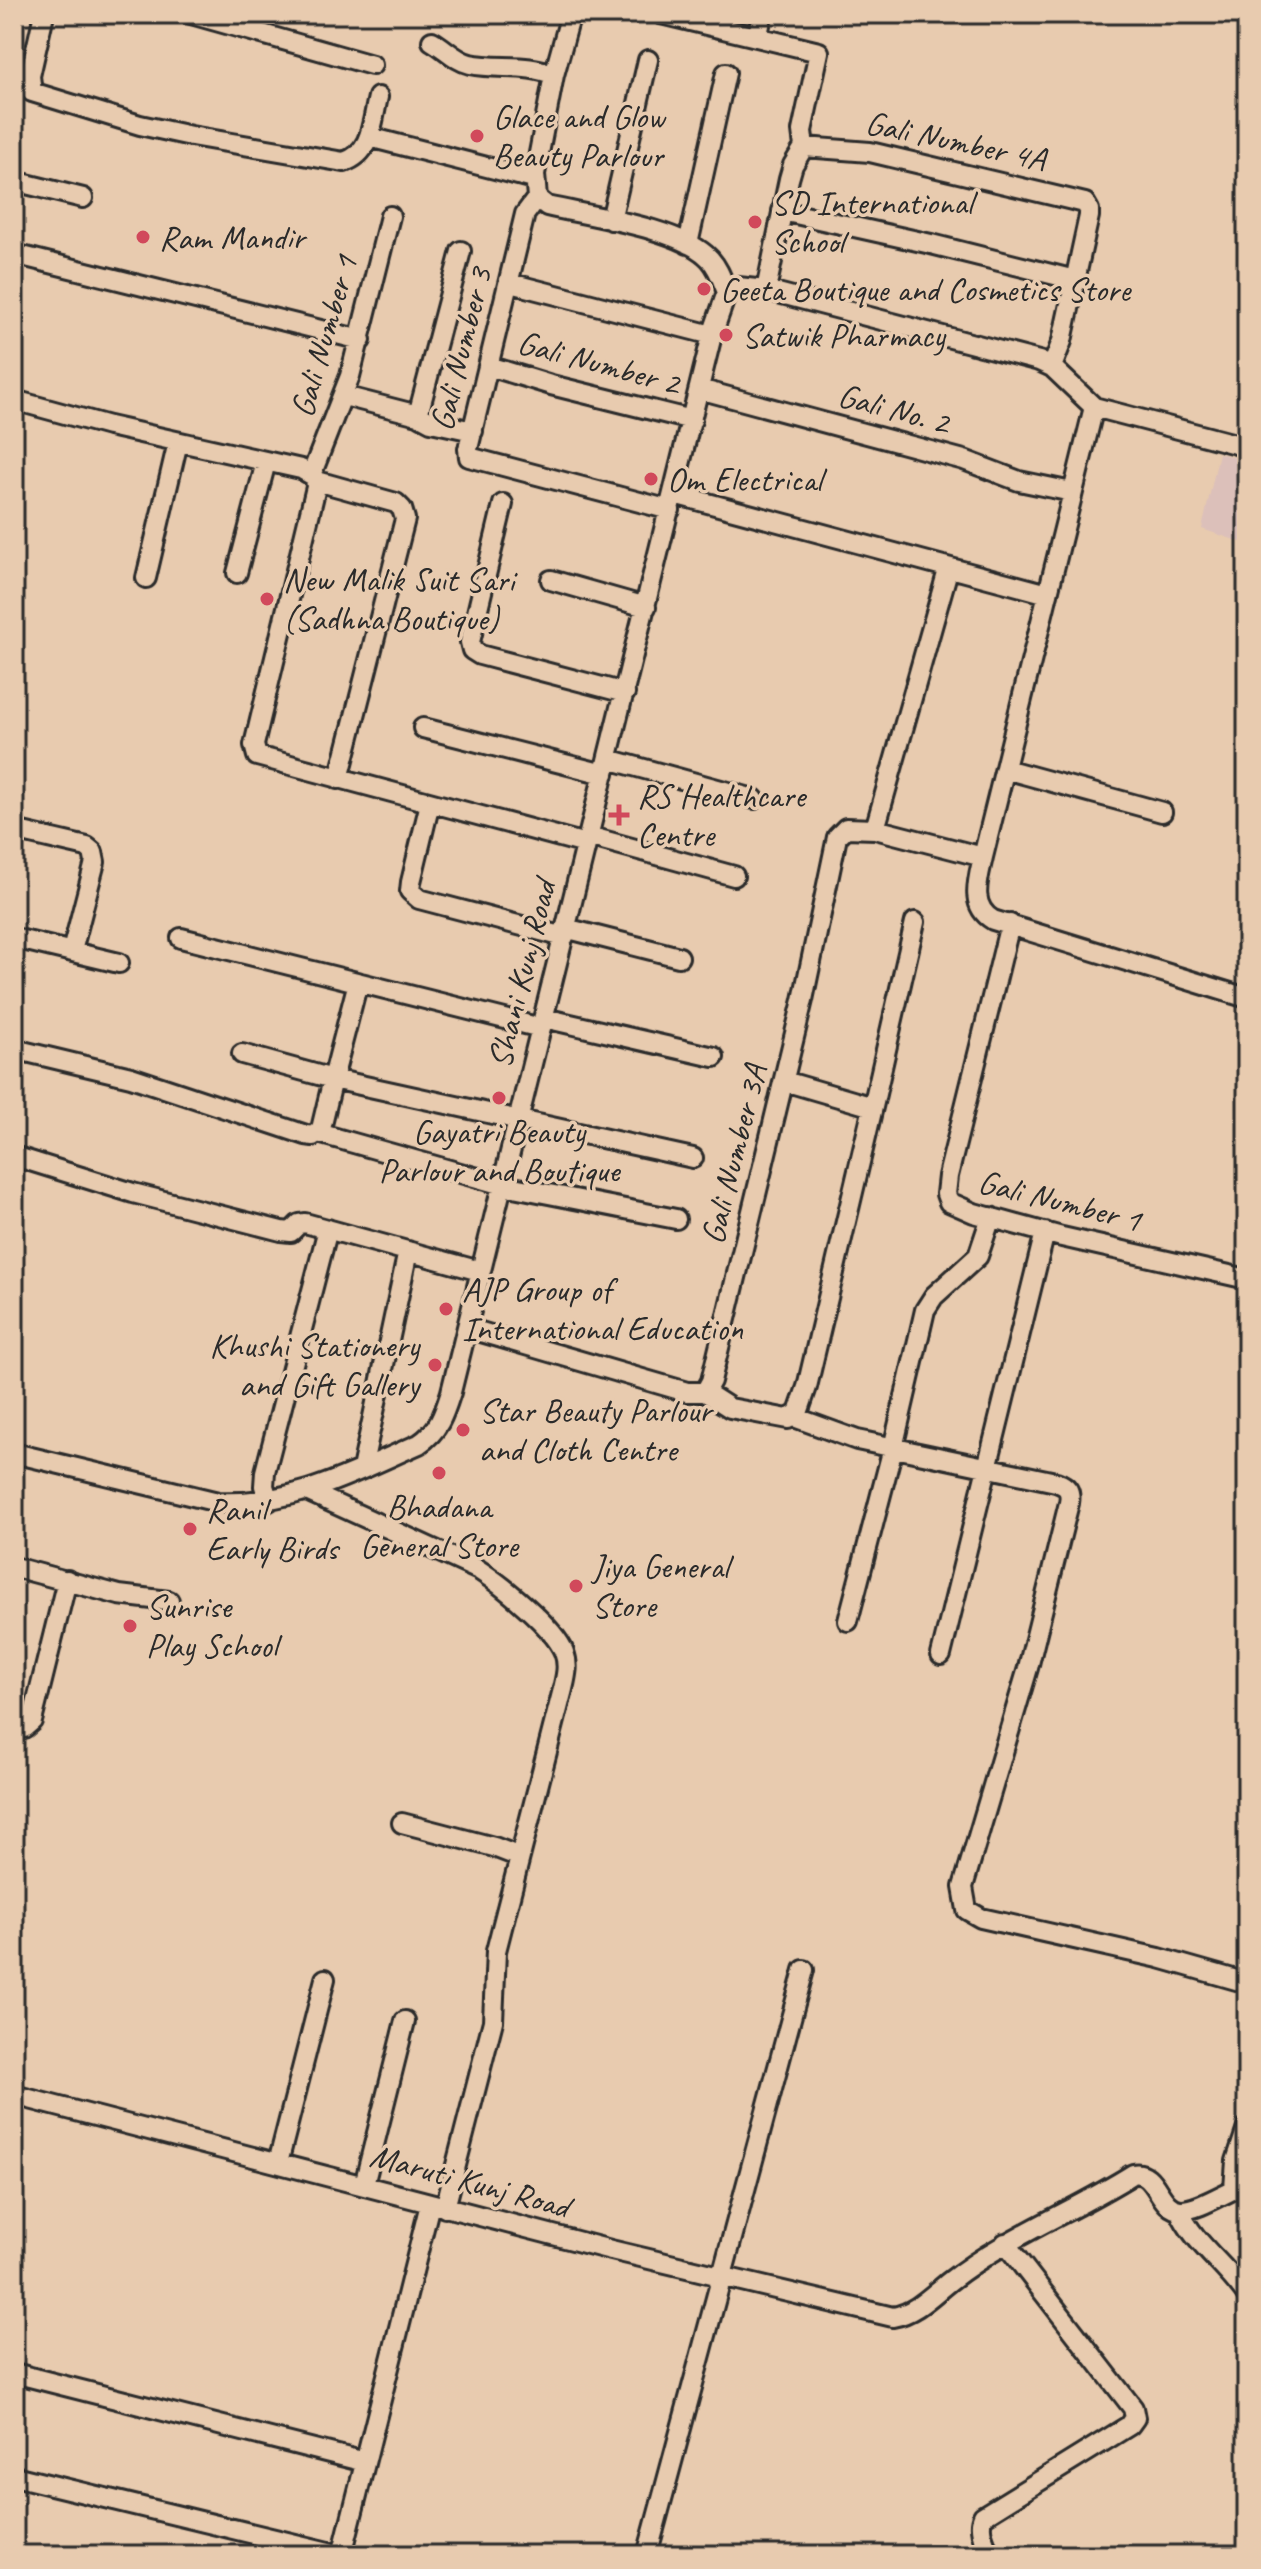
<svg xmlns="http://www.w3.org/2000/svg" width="1261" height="2569" viewBox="0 0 1261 2569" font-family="Caveat,sans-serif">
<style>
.built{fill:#dcc0ba}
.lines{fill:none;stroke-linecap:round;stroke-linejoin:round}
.minor-casing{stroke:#2b2b2b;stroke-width:24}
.minor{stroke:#e8cbaf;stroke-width:18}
.poi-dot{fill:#d1495b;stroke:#e8cbaf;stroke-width:3}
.labels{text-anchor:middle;stroke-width:7;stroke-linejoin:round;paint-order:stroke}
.poi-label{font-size:34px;fill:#2b2b2b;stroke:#e8cbaf;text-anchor:start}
.street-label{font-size:34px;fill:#2b2b2b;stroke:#e8cbaf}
</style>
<rect width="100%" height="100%" fill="#e8cbaf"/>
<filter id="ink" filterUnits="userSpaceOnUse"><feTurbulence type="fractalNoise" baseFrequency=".0125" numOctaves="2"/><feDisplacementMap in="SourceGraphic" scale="16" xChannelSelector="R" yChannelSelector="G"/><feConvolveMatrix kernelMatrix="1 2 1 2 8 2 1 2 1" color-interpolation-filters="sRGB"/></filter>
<g filter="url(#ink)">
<path class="built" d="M 1219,453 L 1247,461 L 1247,544 L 1202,529 Z"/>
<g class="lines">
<g class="minor-casing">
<path id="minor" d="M 44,14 L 30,76 L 32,92 L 140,125 L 191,136 L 344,162 C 372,153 372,122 378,97
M 191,14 L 372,65
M 571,14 L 554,75 L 535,174 L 537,198 L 547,206 C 589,216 682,228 710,259 C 719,269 722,280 727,292
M 661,14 L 819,52 L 802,131 L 804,147 L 793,165 L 789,179 L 766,290
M 758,36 L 762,14
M 432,41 C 445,48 456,61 470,64 C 498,70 528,63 554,75
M 369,137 L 534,179
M 804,147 L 870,152 L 1085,203 L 1089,210 L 1089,216 L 1062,341 L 1052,367
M 14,181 L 83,198
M 537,198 L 525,214 L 468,449 L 469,457 L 670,510
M 782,211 L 931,244 L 1075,280
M 611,220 L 648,60
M 688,244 L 726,73
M 14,254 L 361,340
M 510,283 L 712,335
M 489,366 L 551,385 L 692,420
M 699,389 L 964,460 L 1019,481 L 1072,492
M 344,396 L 418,415 L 461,251
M 14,400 L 109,426 L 301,469 L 315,477 L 316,487 L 254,745 L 257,756 L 586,844
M 1094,407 L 983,857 C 978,880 969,906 993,920 L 1247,998
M 418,415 L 431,422 L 473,431
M 312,473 L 350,376 L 390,216
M 317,481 L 396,503 L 402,509 L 405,519 L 339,779
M 674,494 L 1048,594
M 503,504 L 470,642 L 472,650 L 480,655 L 625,693
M 237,573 L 266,462
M 146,578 L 178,442
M 551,580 L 646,607
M 423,728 L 604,774
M 608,759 L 754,799
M 1005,769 L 1162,812
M 430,803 L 411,882 L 410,891 L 419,899 L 564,937
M 875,829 L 948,570
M 14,830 L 87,847 L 93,852 L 95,862 L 72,951
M 588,836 L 734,876
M 1010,924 L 948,1176 L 946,1194 L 949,1202 L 974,1213 L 1062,1237 L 1247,1279
M 565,928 L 679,957
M 14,938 L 119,963
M 181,938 L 541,1028
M 544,1018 L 714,1057
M 14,1049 L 131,1077 L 306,1135 L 313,1136 L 321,1129 L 333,1079 L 693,1158
M 242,1054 L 333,1079 L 358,982
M 873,1107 L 915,922
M 318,1133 L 503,1185 L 676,1219
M 14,1156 L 133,1193 L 281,1231 L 291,1232 L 299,1224 L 305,1223 L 480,1271
M 467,1328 L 687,1392 L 705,1392 L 711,1381 L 803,1000 L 837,837 L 846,828 L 875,829 L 983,857
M 705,1392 L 730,1408 L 788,1419 L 798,1413 L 807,1387 L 873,1107 L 784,1081
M 794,1417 L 857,1440 L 1056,1482 C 1068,1486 1071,1491 1069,1503 L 1028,1668 L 963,1887 L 967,1910 L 981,1918 L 1159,1958 L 1247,1983
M 14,1453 L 218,1502 C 296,1505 350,1474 419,1444 C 439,1431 444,1414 451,1392 L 712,335 L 727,292 L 738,287 L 766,290 L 1039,361 L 1052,367 L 1094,407 L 1247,447
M 362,1469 L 408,1251
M 309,1492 L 479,1570 C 502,1585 554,1627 564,1652 C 569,1665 566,1676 563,1689 L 496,1951 L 493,2021 L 445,2208
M 269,1501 L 264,1486 L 265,1472 L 328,1229
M 14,1567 L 119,1595 L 169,1601
M 848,1621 L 893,1448 L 925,1310 L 934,1296 L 978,1256 L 991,1217
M 941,1655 L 1045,1232
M 14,1728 L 24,1728 L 32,1721 L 67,1580
M 402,1823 L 494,1847 L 520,1857
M 14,2095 L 611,2250 L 893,2317 C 916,2313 932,2295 950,2281 C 1006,2237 1073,2212 1133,2174 C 1157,2169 1158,2210 1181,2210 C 1200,2210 1228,2190 1247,2184
M 278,2163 L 325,1979
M 364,2185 L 405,2021
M 1234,2189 L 1236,2161 L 1247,2128
M 1179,2210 C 1193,2243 1227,2266 1247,2296
M 14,2373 L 365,2462
M 14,2476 L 341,2555
M 342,2555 L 430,2204
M 647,2555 L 804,1970
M 990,2555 C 985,2543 977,2528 983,2516 L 1130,2425 L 1135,2418 L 1133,2408 L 1005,2243"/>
</g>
<use href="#minor" class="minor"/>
</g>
</g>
<g class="poi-dot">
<circle cx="477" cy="136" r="8"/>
<circle cx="755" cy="222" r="8"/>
<circle cx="143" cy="237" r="8"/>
<circle cx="704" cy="289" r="8"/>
<circle cx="726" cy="335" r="8"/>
<circle cx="651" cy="479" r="8"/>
<circle cx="267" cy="599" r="8"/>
<path d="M615 803h8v8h8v8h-8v8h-8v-8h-8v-8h8z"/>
<circle cx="499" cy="1098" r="8"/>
<circle cx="446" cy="1309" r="8"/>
<circle cx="435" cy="1365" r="8"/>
<circle cx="463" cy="1430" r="8"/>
<circle cx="439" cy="1473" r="8"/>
<circle cx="190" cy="1529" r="8"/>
<circle cx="576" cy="1586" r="8"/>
<circle cx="130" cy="1626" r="8"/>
</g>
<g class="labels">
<g class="poi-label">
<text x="493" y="128">Glace and Glow<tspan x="493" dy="39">Beauty Parlour</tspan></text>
<text x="771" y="214">SD International<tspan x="771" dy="39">School</tspan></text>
<text x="159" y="249">Ram Mandir</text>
<text x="720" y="301">Geeta Boutique and Cosmetics Store</text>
<text x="742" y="347">Satwik Pharmacy</text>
<text x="667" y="491">Om Electrical</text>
<text x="283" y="591">New Malik Suit Sari<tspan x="283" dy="39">(Sadhna Boutique)</tspan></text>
<text x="637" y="807">RS Healthcare<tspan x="637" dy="39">Centre</tspan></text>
<text x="499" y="1143" text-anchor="middle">Gayatri Beauty<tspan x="499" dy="39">Parlour and Boutique</tspan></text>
<text x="462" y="1301">AJP Group of<tspan x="462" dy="39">International Education</tspan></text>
<text x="419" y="1357" text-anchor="end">Khushi Stationery<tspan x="419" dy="39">and Gift Gallery</tspan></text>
<text x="479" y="1422">Star Beauty Parlour<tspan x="479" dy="39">and Cloth Centre</tspan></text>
<text x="439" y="1518" text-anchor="middle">Bhadana<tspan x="439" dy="39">General Store</tspan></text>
<text x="206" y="1521">Ranil<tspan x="206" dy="39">Early Birds</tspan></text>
<text x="592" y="1578">Jiya General<tspan x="592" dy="39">Store</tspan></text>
<text x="146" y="1618">Sunrise<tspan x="146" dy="39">Play School</tspan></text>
</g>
<g class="street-label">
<text transform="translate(956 140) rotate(12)" y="12">Gali Number 4A</text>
<text transform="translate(323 336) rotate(-74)" y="12">Gali Number 1</text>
<text transform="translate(460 349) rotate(-76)" y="12">Gali Number 3</text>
<text transform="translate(599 362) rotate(15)" y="12">Gali Number 2</text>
<text transform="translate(894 408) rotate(15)" y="12">Gali No. 2</text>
<text transform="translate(521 974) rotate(-76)" y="12">Shani Kunj Road</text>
<text transform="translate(733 1154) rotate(-76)" y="12">Gali Number 3A</text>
<text transform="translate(1060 1200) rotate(14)" y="12">Gali Number 1</text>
<text transform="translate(470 2180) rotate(15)" y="12">Maruti Kunj Road</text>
</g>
</g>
<rect width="1261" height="2569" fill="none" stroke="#e8cbaf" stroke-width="48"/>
<rect x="24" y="24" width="1213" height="2521" fill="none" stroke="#2b2b2b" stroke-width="3" filter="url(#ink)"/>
</svg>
